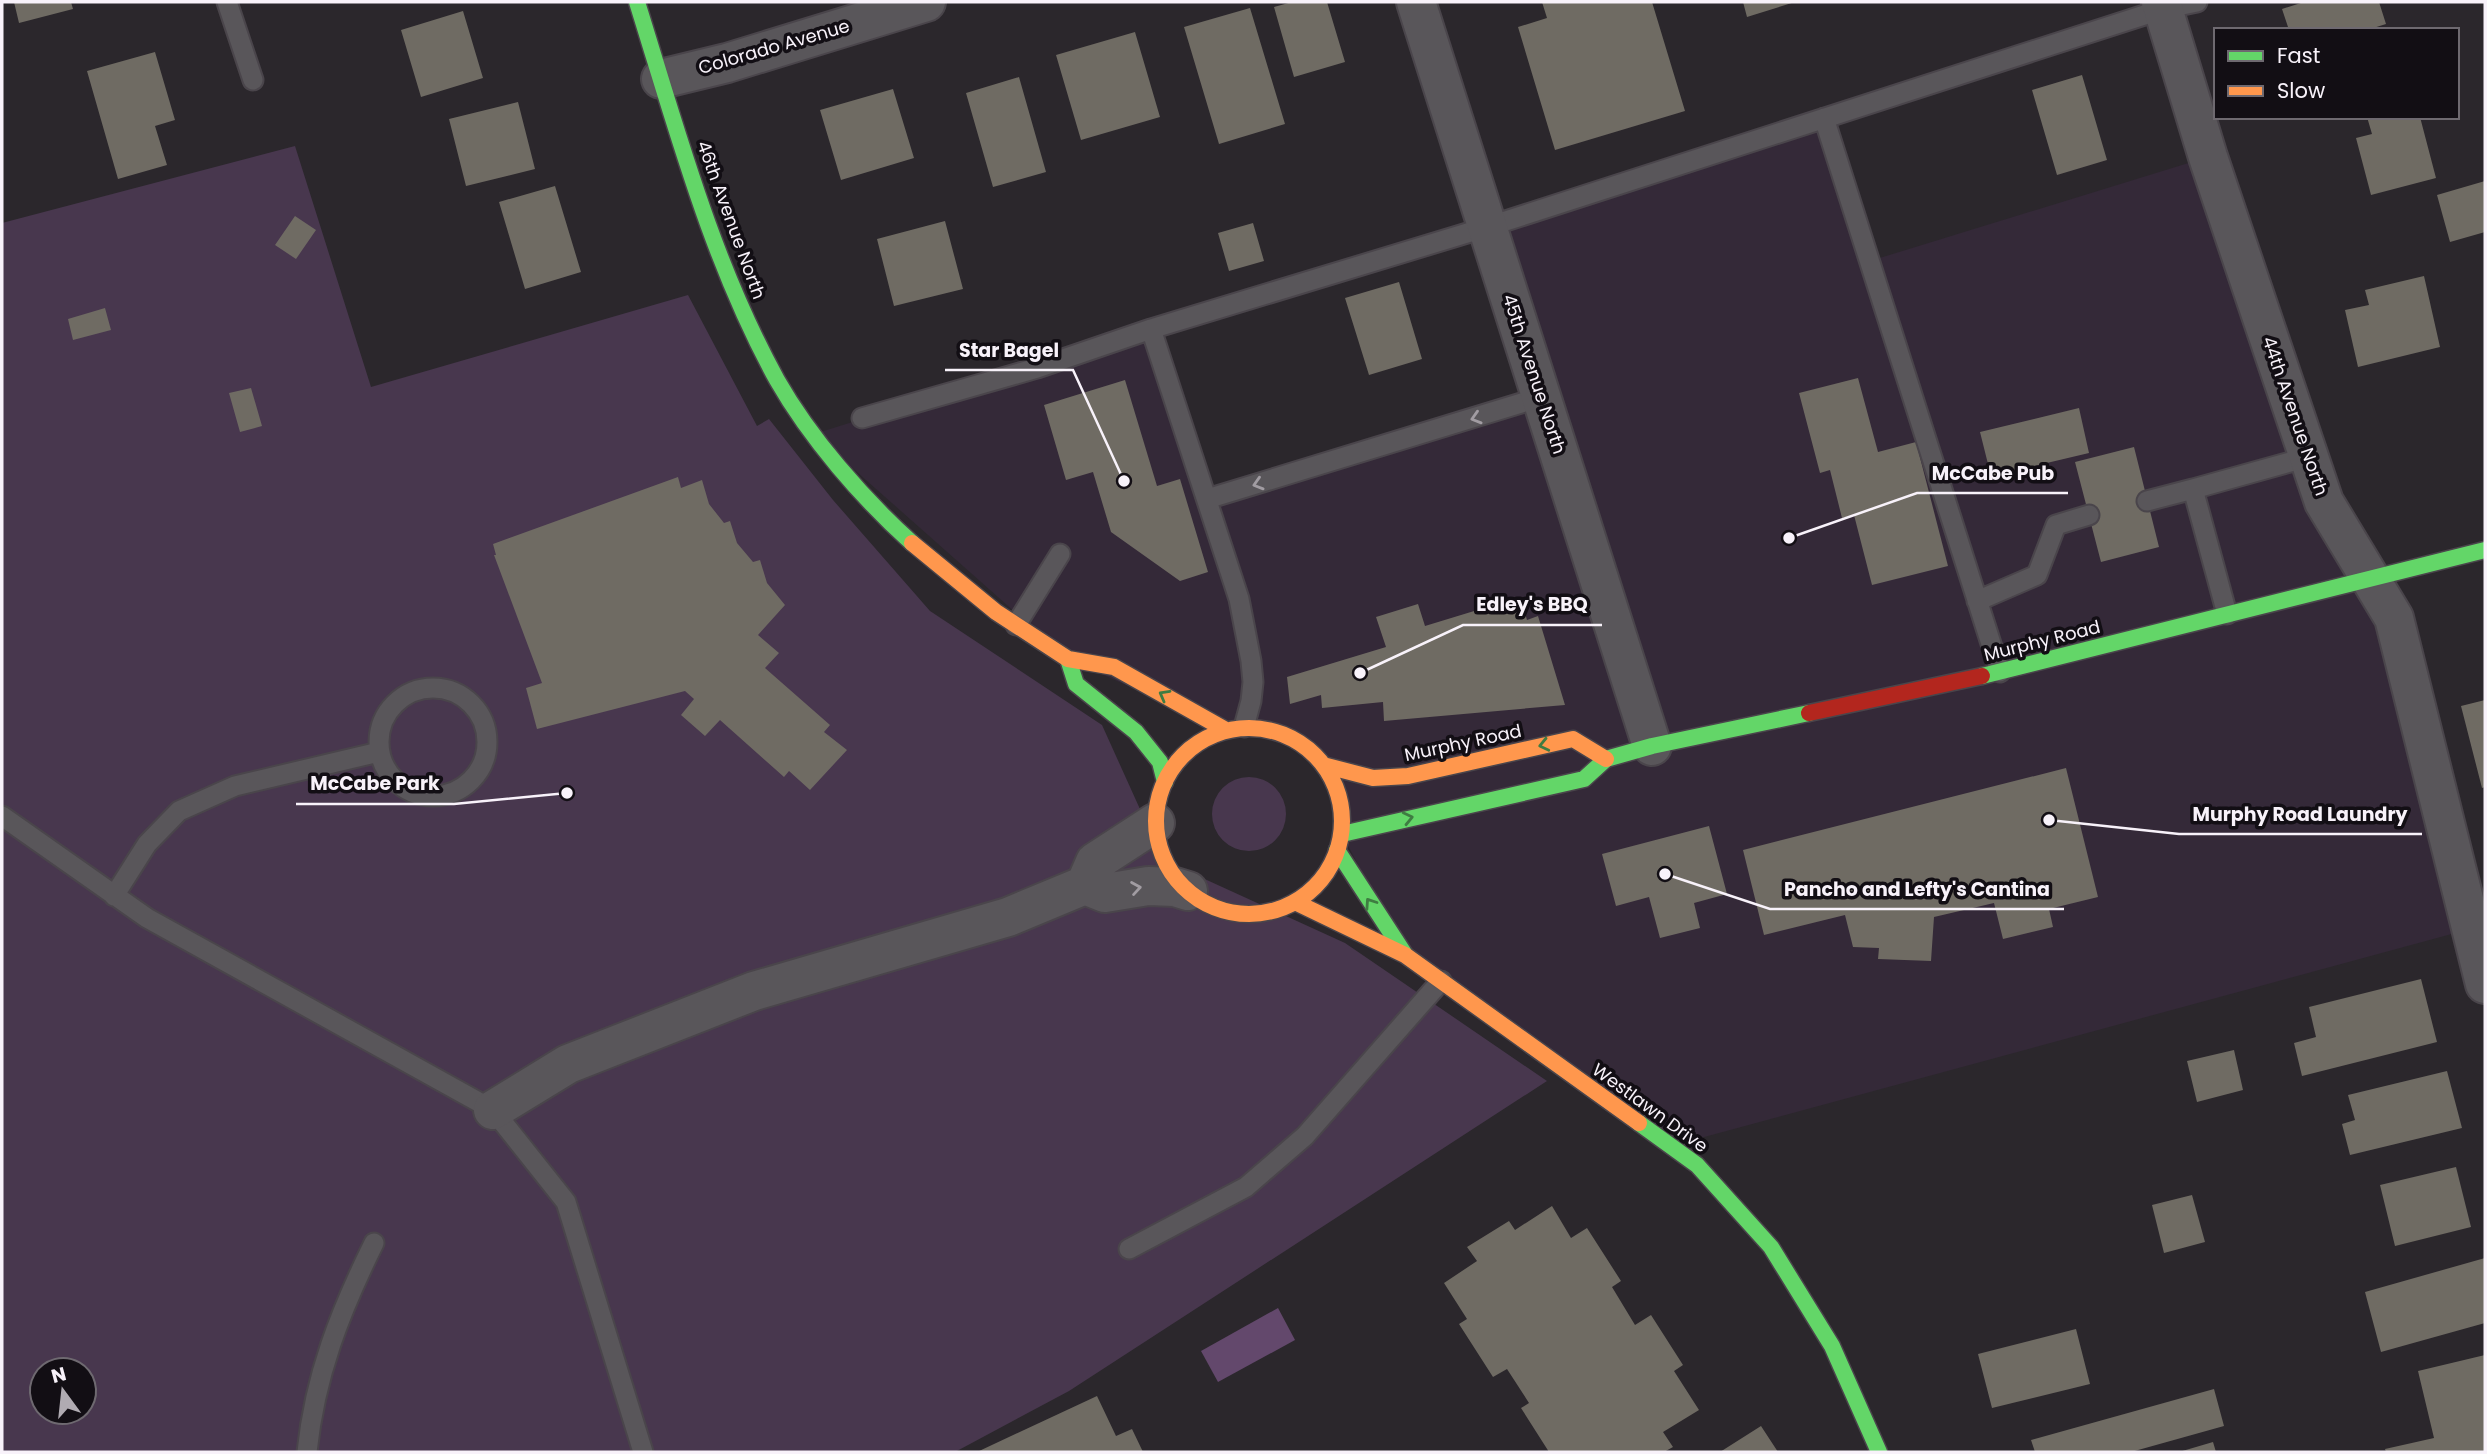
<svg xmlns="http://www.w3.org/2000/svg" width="2487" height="1454" viewBox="0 0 2487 1454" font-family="Poppins,sans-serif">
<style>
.built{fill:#342938}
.green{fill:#48374e;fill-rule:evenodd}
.water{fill:#63486c}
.building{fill:#6f6b63}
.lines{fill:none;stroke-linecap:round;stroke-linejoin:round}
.lane-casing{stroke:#4a454b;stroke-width:23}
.street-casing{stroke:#4a454b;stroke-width:42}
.fast-casing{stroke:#4a454b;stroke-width:19}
.slow-casing{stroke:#4a454b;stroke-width:19}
.jam-casing{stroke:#4a454b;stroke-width:19}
.lane{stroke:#59565a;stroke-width:19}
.street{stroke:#59565a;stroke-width:38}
.fast{stroke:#63d668;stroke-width:16}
.slow{stroke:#ff974d;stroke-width:16}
.jam{stroke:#b3261e;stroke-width:16}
.oneway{stroke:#a19ca2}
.oneway2{stroke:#3f7c42}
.labels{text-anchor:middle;stroke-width:7;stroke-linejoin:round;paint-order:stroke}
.street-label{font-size:18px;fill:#f8f2fa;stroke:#120e14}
.leader{fill:none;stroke:#f8f2fa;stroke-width:2.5}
.callout-dot{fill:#f8f2fa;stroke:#120e14;stroke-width:2.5}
.callout-label{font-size:19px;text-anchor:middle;font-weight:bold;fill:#f8f2fa;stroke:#120e14;stroke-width:7;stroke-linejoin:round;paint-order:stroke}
</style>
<rect width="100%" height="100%" fill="#2b272c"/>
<path class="built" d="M 1825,124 L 1870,261 L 2208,157 L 2369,577 L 2470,929 L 1671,1146 L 1405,955 L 1342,834 L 1341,806 L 1333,780 L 1318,757 L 1296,740 L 1271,729 L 1224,729 L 1068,659 L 814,434 L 1151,329 L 1207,499 L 1541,397 L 1487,227 Z"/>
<path class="green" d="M 295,146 L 371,387 L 688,295 L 757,426 L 769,419 L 833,500 L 930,611 L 1102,725 L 1163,860 L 1345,943 L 1547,1081 L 1069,1391 L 955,1452 L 2,1452 L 2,223 ZM 42,1370 L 84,1370 L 84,1412 L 42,1412 Z
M1212 814a37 37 0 1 1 74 0a37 37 0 1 1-74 0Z"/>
<path class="water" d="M 1278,1308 L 1295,1340 L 1218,1382 L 1201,1351 Z"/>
<path class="building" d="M 14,2 L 71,2 L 73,9 L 19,23 Z
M 1292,2 L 1327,2 L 1345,62 L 1294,77 L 1274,7 Z
M 1542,2 L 1652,2 L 1685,111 L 1555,150 L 1518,27 L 1547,18 Z
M 1743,2 L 1795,2 L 1747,17 Z
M 2304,2 L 2379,2 L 2386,24 L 2367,30 L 2289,30 L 2282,9 Z
M 1250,8 L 1285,124 L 1219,144 L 1184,27 Z
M 463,11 L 483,78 L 421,97 L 401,30 Z
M 1135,32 L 1160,117 L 1081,140 L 1056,55 Z
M 155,52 L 175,120 L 155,126 L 167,165 L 118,179 L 87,71 Z
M 2082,75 L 2107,160 L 2057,175 L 2032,90 Z
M 1019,77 L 1046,172 L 993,187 L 966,93 Z
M 893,89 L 914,158 L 841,180 L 820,110 Z
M 518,102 L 535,169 L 466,186 L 449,119 Z
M 2367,117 L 2420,117 L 2436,178 L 2371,195 L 2356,138 L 2372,134 Z
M 2485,181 L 2485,232 L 2450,242 L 2437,195 Z
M 555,186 L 581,272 L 525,289 L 499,202 Z
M 295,216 L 316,230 L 296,259 L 275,245 Z
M 945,221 L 963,289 L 894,306 L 877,239 Z
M 1253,223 L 1264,261 L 1229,271 L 1218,233 Z
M 2424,276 L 2440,347 L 2358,367 L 2345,310 L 2369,305 L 2365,290 Z
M 1399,282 L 1422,359 L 1369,375 L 1345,298 Z
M 105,308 L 111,330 L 73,340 L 68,319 Z
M 1858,378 L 1878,452 L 1916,442 L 1948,566 L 1872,585 L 1854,515 L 1842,518 L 1830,470 L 1820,473 L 1799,393 Z
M 1125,380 L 1157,486 L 1180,479 L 1208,572 L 1180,581 L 1111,532 L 1093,472 L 1066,480 L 1044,405 Z
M 251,388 L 262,426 L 240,432 L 229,393 Z
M 2079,408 L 2089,453 L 1991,476 L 1980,432 Z
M 2134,447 L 2159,547 L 2101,562 L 2075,462 Z
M 678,477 L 681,488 L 702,480 L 709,504 L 724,523 L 730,521 L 737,543 L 753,562 L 760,560 L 767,583 L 785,605 L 758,635 L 779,653 L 765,668 L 830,725 L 824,732 L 847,750 L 810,790 L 789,771 L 784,777 L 720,720 L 705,736 L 681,715 L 694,699 L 685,691 L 537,729 L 526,688 L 542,683 L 494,555 L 496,555 L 493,544 Z
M 1520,597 L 1527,620 L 1538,616 L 1565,705 L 1384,721 L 1383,702 L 1322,708 L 1321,695 L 1290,704 L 1287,677 L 1386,647 L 1376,617 L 1418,604 L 1425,626 Z
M 2485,700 L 2485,787 L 2482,788 L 2461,706 Z
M 2066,768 L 2098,897 L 2049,909 L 2053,927 L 2003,939 L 1994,903 L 1934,917 L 1931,961 L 1878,959 L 1879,948 L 1853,947 L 1845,915 L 1764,935 L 1743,850 Z
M 1709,826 L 1727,894 L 1694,903 L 1700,928 L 1660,938 L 1649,897 L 1616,906 L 1602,854 Z
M 2421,979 L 2437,1042 L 2302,1076 L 2294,1043 L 2316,1037 L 2309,1007 Z
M 2234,1050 L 2243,1090 L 2197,1102 L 2187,1061 Z
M 2447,1071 L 2462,1128 L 2350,1155 L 2342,1124 L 2355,1120 L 2348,1095 Z
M 2456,1167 L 2471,1227 L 2395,1246 L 2380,1185 Z
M 2192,1195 L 2205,1242 L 2164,1253 L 2152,1205 Z
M 1552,1206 L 1571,1238 L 1587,1228 L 1621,1281 L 1612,1287 L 1635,1325 L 1651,1315 L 1683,1365 L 1674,1371 L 1699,1410 L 1663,1432 L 1673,1447 L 1664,1452 L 1549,1452 L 1521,1408 L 1529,1403 L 1507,1369 L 1493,1377 L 1459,1324 L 1467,1319 L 1444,1283 L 1477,1261 L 1467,1247 L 1509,1221 L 1515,1230 Z
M 2485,1258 L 2485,1323 L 2381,1352 L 2365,1292 Z
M 2076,1329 L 2090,1384 L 1992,1408 L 1978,1354 Z
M 2485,1355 L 2485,1452 L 2386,1452 L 2385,1449 L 2434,1438 L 2418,1371 Z
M 2214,1389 L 2224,1426 L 2131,1452 L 2035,1452 L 2031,1440 Z
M 1097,1396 L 1116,1436 L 1132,1429 L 1143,1452 L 977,1452 Z
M 1761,1426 L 1778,1452 L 1720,1452 Z
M 2213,1442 L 2216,1452 L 2179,1452 Z"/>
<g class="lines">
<g class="lane-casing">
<path id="lane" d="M 227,2 L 253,80
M 1824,118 L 2000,672
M 1151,329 L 1239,599 L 1251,661 L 1253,682 L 1251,701 L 1244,727
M 862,418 L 1037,368 L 1151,329 L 1487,227 L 2163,9 L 2197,2
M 2193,489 L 2308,457
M 1207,499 L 1541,397
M 2147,501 L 2193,489 L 2227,614
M 1977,601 L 2037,575 L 2056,525 L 2089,515
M 1016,625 L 1060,554
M379 742a54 54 0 1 1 108 0a54 54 0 1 1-108 0Z
M 2,816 L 147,918 L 493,1110 L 566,1202 L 643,1452
M 114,896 L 147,844 L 179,811 L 235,786 L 379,752
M 1129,1249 L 1246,1187 L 1305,1136 L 1441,981
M 307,1452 C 315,1375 340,1312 374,1243"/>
</g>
<g class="street-casing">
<path id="street" d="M 1416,2 L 1652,746
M 2161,2 L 2208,157 L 2324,502 L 2394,618 L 2485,984
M 661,79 L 727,63 L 926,2
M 1085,885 L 1105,893 L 1148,886 L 1175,887 L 1188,891
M 493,1110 L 568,1064 L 754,991 L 1008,917 L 1085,885 L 1095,862 L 1155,823"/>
</g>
<g class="fast-casing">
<path id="fast" d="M 637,2 C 677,130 712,262 777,380 C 810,438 863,499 912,543
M 1068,659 L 1076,684 L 1136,732 L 1160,762 L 1165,782
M 1982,676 L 2485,550
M 1342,834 L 1584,779 L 1606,759 L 1652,746 L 1809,713
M 1337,850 L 1404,953
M 1639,1123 L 1697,1165 L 1771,1247 L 1832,1346 L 1879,1452"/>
</g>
<g class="slow-casing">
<path id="slow" d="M 912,543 L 996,612 L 1068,659 L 1114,667 L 1224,729
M1156 821a93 93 0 1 1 186 0a93 93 0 1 1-186 0Z
M 1323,765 L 1373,778 L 1408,776 L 1573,739 L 1606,759
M 1295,902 L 1405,955 L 1639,1123"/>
</g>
<g class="jam-casing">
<path id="jam" d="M 1809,713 L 1982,676"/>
</g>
<use href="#lane" class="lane"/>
<use href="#street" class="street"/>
<use href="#fast" class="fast"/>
<use href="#slow" class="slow"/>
<use href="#jam" class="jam"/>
</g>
<defs><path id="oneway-chevron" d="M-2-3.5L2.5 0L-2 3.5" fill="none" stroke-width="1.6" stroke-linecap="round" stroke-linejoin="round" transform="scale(1.75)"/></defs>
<g class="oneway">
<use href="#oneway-chevron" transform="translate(1476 418) rotate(163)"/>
<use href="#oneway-chevron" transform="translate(1258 484) rotate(163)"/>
<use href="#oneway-chevron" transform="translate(1136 888) rotate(-9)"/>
</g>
<g class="oneway2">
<use href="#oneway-chevron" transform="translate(1164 695) rotate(-151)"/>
<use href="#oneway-chevron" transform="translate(1544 745) rotate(167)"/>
<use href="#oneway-chevron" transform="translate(1408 818) rotate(-13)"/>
<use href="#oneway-chevron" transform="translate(1370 903) rotate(-124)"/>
</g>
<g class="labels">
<g class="street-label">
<text transform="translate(774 47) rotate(-16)" y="6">Colorado Avenue</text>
<text transform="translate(731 220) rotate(70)" y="6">46th Avenue North</text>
<text transform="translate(1534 374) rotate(72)" y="6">45th Avenue North</text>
<text transform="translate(2295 416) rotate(71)" y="6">44th Avenue North</text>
<text transform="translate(2042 641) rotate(-14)" y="6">Murphy Road</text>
<text transform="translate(1463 743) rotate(-12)" y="6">Murphy Road</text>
<text transform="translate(1650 1108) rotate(36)" y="6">Westlawn Drive</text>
</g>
</g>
<path class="leader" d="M1124 481L1073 370H945M1789 538L1917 493H2068M1360 673L1463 625H1602M567 793L454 804H296M2049 820L2179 834H2422M1665 874L1770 909H2064"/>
<g class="callout-dot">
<circle cx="1124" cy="481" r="7"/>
<circle cx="1789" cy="538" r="7"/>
<circle cx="1360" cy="673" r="7"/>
<circle cx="567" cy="793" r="7"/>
<circle cx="2049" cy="820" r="7"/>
<circle cx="1665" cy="874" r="7"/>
</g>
<g class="callout-label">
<text x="1009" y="357">Star Bagel</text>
<text x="1993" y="480">McCabe Pub</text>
<text x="1532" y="611">Edley's BBQ</text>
<text x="375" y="790">McCabe Park</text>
<text x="2300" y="821">Murphy Road Laundry</text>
<text x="1917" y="896">Pancho and Lefty's Cantina</text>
</g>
<rect width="2487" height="1454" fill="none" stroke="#f8f2fa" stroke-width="7"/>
<rect x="2214" y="28" width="245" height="91" fill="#120e14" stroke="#6e6970" stroke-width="2"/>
<rect x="2228" y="51" width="35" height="10" fill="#63d668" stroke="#6e6970" stroke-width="2"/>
<text x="2277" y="63" font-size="21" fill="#f8f2fa">Fast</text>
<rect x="2228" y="86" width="35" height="10" fill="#ff974d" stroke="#6e6970" stroke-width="2"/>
<text x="2277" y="98" font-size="21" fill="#f8f2fa">Slow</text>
<g transform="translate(63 1391) rotate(345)"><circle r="33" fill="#120e14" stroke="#6e6970" stroke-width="2"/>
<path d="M0-5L12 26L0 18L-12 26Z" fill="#b0abb2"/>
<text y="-10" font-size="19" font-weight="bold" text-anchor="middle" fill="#f8f2fa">N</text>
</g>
</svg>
